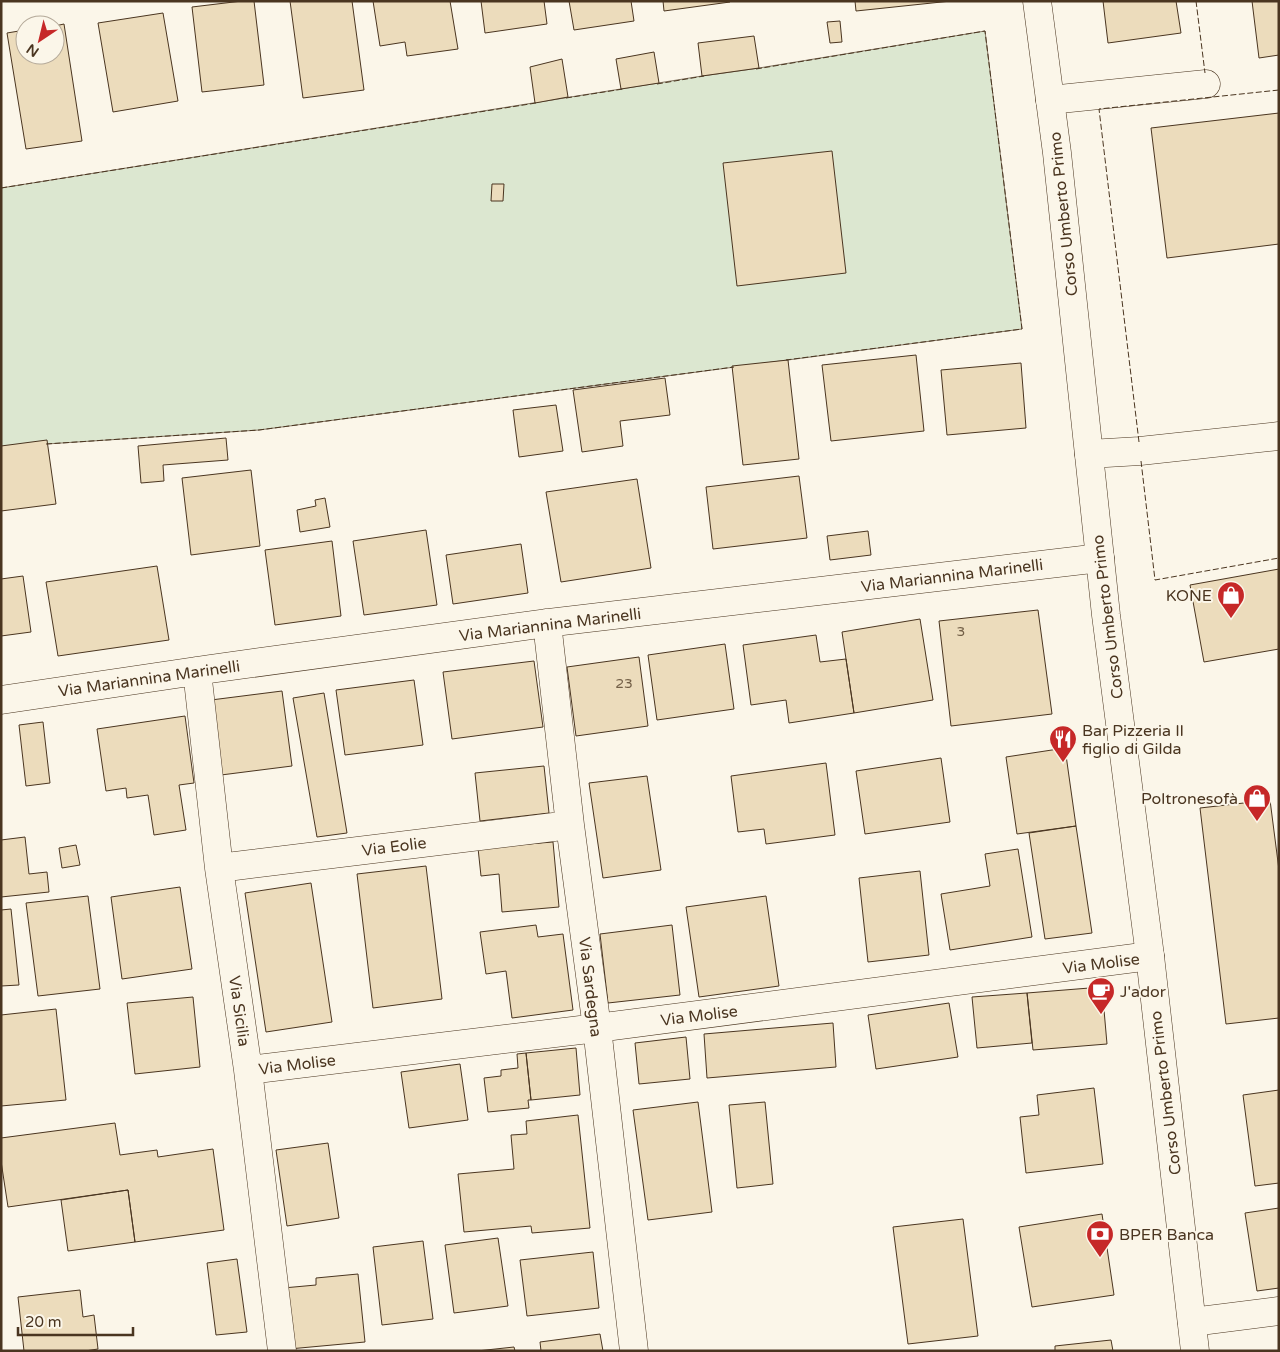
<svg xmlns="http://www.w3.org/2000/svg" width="1280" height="1352" viewBox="0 0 1280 1352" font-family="'Varela Round',sans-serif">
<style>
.green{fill:#dce7d0;stroke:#887966}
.building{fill:#ecdcbc;stroke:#4a3520}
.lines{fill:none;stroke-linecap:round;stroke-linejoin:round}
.minor-casing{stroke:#4a3520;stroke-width:29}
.major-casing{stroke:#4a3520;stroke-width:29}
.minor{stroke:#fbf6e9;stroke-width:28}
.major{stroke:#fbf6e9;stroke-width:28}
.fence{stroke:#4a3520;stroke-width:1;stroke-dasharray:6 2.5;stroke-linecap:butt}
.labels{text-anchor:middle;stroke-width:4;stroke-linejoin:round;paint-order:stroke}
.number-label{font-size:14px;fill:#725f47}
.street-label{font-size:16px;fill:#4a3520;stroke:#fbf6e9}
.poi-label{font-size:16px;fill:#4a3520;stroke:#fbf6e9;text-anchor:start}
</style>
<rect width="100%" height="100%" fill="#fbf6e9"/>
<path class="green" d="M 985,31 L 1022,329 L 259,430 L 1,447 L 1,188 L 702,76 L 759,68 Z"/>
<path class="building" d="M 242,1 L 254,1 L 264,85 L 202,92 L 192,7 Z
M 290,1 L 352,1 L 364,90 L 303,98 Z
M 373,1 L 450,1 L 458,49 L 407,56 L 405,42 L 380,46 Z
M 481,1 L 544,1 L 547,24 L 485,33 Z
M 569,1 L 631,1 L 634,21 L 574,30 Z
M 663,1 L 729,1 L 730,2 L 664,11 Z
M 855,1 L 951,1 L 856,11 Z
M 1103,1 L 1176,1 L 1181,33 L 1108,43 Z
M 1252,1 L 1279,1 L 1279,55 L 1259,58 Z
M 163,13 L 178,101 L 113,112 L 98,23 Z
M 840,21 L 842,42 L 830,43 L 827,22 Z
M 64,24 L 82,141 L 26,149 L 7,33 L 25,30 L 25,55 L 55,55 L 55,26 Z
M 754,36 L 759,68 L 702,76 L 698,43 Z
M 654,52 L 659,83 L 621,89 L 616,59 Z
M 562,59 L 568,97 L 535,103 L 530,67 Z
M 1279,113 L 1279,244 L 1167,258 L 1151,128 Z
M 832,151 L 846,273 L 737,286 L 723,163 Z
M 492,184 L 504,184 L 503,201 L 491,201 Z
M 916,355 L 924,431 L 831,441 L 822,365 Z
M 788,360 L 799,459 L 743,465 L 732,366 Z
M 1021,363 L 1026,428 L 947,435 L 941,370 Z
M 665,378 L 670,415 L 620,421 L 623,446 L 582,452 L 573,390 Z
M 556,405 L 563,451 L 519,457 L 513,410 Z
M 226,438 L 228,460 L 163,465 L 164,481 L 141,483 L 138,446 Z
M 47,440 L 56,504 L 1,511 L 1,446 Z
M 251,470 L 260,546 L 191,555 L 182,478 Z
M 799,476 L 807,538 L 713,549 L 706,487 Z
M 637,479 L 651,568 L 561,582 L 546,492 Z
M 325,498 L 330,527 L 300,532 L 297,510 L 316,506 L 315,500 Z
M 426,530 L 437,605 L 364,615 L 353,541 Z
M 868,531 L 871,555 L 830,560 L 827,536 Z
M 332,541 L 341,616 L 275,625 L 265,550 Z
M 521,544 L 528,593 L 453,604 L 446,555 Z
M 157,566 L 169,640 L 58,656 L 46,582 Z
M 1279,569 L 1279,649 L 1204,662 L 1190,585 Z
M 23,576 L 31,632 L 1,636 L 1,579 Z
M 1038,610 L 1052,714 L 951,726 L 939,621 Z
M 920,619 L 933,700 L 854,713 L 842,632 Z
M 816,635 L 820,662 L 846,659 L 854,713 L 789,723 L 786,700 L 751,705 L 743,645 Z
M 725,644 L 734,709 L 657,720 L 648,655 Z
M 639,657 L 648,726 L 576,736 L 567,667 Z
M 534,661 L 543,727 L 452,739 L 443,672 Z
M 414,680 L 423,745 L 345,755 L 336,690 Z
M 282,691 L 292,766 L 221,775 L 211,700 Z
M 324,693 L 347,833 L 317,837 L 293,698 Z
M 185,716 L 194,783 L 179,785 L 186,830 L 154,835 L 148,795 L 127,798 L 126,788 L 106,791 L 97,729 Z
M 43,722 L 50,783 L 26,786 L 19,725 Z
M 1065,748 L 1076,826 L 1017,834 L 1006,757 Z
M 941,758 L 950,822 L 865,834 L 856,771 Z
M 826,763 L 835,835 L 766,844 L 764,829 L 738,832 L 731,776 Z
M 544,766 L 549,813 L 480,821 L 475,773 Z
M 647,776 L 661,870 L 603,878 L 589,783 Z
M 1270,800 L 1279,870 L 1279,1018 L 1226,1024 L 1200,808 Z
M 1076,826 L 1092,933 L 1045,939 L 1029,833 Z
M 25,837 L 29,874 L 47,872 L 49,892 L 1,897 L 1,840 Z
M 553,842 L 559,907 L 502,912 L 499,874 L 481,876 L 478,848 Z
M 76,845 L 80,865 L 62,868 L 59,848 Z
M 1018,849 L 1032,937 L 950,950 L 941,894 L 990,886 L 985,854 Z
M 426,866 L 442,999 L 373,1008 L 357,874 Z
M 920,871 L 929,955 L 868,962 L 859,878 Z
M 311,883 L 332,1022 L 266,1032 L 245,893 Z
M 180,887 L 192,969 L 122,979 L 111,897 Z
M 88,896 L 100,989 L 38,996 L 26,903 Z
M 766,896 L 779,986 L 699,997 L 686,907 Z
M 11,909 L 19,985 L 1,986 L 1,910 Z
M 536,925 L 538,937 L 563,934 L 573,1010 L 512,1018 L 506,971 L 486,974 L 480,932 Z
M 672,925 L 680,995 L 608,1003 L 600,934 Z
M 1102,987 L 1107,1044 L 1033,1050 L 1027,993 Z
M 1027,993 L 1032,1043 L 977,1048 L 972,997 Z
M 193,997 L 200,1067 L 135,1074 L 127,1003 Z
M 949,1003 L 958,1057 L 876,1069 L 868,1015 Z
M 56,1009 L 66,1100 L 1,1106 L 1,1015 Z
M 833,1023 L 836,1067 L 707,1078 L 704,1034 Z
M 686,1037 L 690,1079 L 639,1084 L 635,1043 Z
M 576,1048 L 580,1095 L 531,1100 L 526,1053 Z
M 526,1053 L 531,1100 L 528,1100 L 529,1108 L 488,1112 L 484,1078 L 501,1076 L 501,1070 L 518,1068 L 517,1054 Z
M 460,1064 L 468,1120 L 409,1128 L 401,1072 Z
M 1094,1088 L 1103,1164 L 1026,1173 L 1020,1117 L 1039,1115 L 1037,1095 Z
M 1279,1090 L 1279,1183 L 1255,1186 L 1243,1095 Z
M 698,1102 L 712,1212 L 648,1220 L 633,1110 Z
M 765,1102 L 773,1184 L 737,1188 L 729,1105 Z
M 578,1115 L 590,1228 L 532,1233 L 531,1226 L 464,1232 L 458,1174 L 514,1169 L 511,1135 L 527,1134 L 526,1121 Z
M 115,1123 L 120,1155 L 157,1150 L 158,1157 L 213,1149 L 224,1230 L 135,1242 L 128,1190 L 8,1207 L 1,1161 L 1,1138 Z
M 328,1143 L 339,1218 L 287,1226 L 276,1150 Z
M 128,1190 L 135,1242 L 68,1251 L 61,1200 Z
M 1279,1208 L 1279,1288 L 1257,1291 L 1245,1213 Z
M 1102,1214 L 1114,1295 L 1032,1307 L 1019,1227 Z
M 963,1219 L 978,1336 L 908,1344 L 893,1227 Z
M 498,1238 L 508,1306 L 454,1313 L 445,1245 Z
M 423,1241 L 433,1319 L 382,1325 L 373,1247 Z
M 593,1252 L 599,1308 L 527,1316 L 520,1260 Z
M 237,1259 L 247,1332 L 216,1335 L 207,1263 Z
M 358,1274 L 365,1342 L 289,1349 L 283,1288 L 316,1285 L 316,1278 Z
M 80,1290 L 83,1317 L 94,1315 L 98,1349 L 85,1351 L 24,1351 L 18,1297 Z
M 600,1334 L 603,1351 L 541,1351 L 540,1342 Z
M 1111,1340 L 1113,1351 L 1055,1351 L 1055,1346 Z
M 514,1347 L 515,1351 L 477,1351 Z"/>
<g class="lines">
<g class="minor-casing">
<path id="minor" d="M 1050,100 L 1206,84
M 1089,454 L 1140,451 L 1279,436
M 547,623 L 570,825 L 597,1028 L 634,1351
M 197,671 L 219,868 L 248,1070 L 282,1351
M 1,700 L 210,669 L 547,623 L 1100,558
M 219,868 L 570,825
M 248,1070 L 597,1028 L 1150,956
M 1192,1322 L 1279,1311"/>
</g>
<g class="major-casing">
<path id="major" d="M 1037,1 L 1057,153 L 1106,615 L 1150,956 L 1195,1351"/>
</g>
<use href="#minor" class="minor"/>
<use href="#major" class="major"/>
<path class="fence" d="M 1196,1 L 1205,73
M 756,69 L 985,31 L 1022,329 L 786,360
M 657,84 L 704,76
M 566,98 L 623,89
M 1,188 L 536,103
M 1139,442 L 1099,109 L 1279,90
M 46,444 L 259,430 L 734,367
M 1141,461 L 1155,580 L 1279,558"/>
</g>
<defs>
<g id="shop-pin" transform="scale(1.4375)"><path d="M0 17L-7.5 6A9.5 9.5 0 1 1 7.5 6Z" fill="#c62828" stroke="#fbf6e9"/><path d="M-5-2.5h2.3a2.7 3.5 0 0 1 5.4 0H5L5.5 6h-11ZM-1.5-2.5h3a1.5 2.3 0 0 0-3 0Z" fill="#fff"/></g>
<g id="restaurant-pin" transform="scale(1.4375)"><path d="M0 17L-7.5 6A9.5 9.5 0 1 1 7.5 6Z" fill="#c62828" stroke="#fbf6e9"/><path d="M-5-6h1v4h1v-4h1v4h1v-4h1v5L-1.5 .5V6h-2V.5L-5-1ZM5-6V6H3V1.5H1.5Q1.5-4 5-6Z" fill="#fff"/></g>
<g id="cafe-pin" transform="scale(1.4375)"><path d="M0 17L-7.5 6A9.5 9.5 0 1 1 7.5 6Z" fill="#c62828" stroke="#fbf6e9"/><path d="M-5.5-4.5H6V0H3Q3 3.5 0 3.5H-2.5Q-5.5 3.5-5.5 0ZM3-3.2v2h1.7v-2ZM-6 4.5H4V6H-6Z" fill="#fff"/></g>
<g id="bank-pin" transform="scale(1.4375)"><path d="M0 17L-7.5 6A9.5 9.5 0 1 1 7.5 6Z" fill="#c62828" stroke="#fbf6e9"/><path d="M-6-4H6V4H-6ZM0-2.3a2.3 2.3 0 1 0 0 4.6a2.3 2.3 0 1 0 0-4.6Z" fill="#fff"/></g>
</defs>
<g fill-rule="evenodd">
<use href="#shop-pin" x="1231" y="595"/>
<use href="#restaurant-pin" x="1063" y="739"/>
<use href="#shop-pin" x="1257" y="798"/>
<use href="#cafe-pin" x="1101" y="991"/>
<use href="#bank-pin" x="1100" y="1234"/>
</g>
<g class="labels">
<g class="number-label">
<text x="961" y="636">3</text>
<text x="624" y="688">23</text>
</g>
<g class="street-label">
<text transform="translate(1063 214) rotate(-96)" y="6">Corso Umberto Primo</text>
<text transform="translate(952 575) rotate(-7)" y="6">Via Mariannina Marinelli</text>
<text transform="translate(1107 617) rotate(-97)" y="6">Corso Umberto Primo</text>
<text transform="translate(550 624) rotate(-7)" y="6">Via Mariannina Marinelli</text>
<text transform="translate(149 678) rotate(-8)" y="6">Via Mariannina Marinelli</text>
<text transform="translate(394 846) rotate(-7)" y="6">Via Eolie</text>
<text transform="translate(1101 963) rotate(-7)" y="6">Via Molise</text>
<text transform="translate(591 987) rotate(83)" y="6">Via Sardegna</text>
<text transform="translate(240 1011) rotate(82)" y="6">Via Sicilia</text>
<text transform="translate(699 1015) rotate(-7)" y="6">Via Molise</text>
<text transform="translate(297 1064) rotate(-7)" y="6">Via Molise</text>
<text transform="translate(1165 1093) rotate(-97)" y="6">Corso Umberto Primo</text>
</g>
<g class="poi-label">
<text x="1212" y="601" text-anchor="end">KONE</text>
<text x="1082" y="736">Bar Pizzeria Il<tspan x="1082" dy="18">figlio di Gilda</tspan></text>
<text x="1238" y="804" text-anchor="end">Poltronesofà</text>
<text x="1120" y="997">J'ador</text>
<text x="1119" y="1240">BPER Banca</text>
</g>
</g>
<rect width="1280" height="1352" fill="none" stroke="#4a3520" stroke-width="5"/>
<g transform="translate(40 40) rotate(215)"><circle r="24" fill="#fbf6e9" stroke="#b4a999"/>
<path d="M0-4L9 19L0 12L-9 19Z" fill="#c62828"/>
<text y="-8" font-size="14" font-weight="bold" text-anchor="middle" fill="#4a3520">N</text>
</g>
<path d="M18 1327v8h115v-8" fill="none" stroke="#4a3520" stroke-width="2.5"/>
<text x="25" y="1327" font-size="15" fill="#4a3520" stroke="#fbf6e9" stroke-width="4" paint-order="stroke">20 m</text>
</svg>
